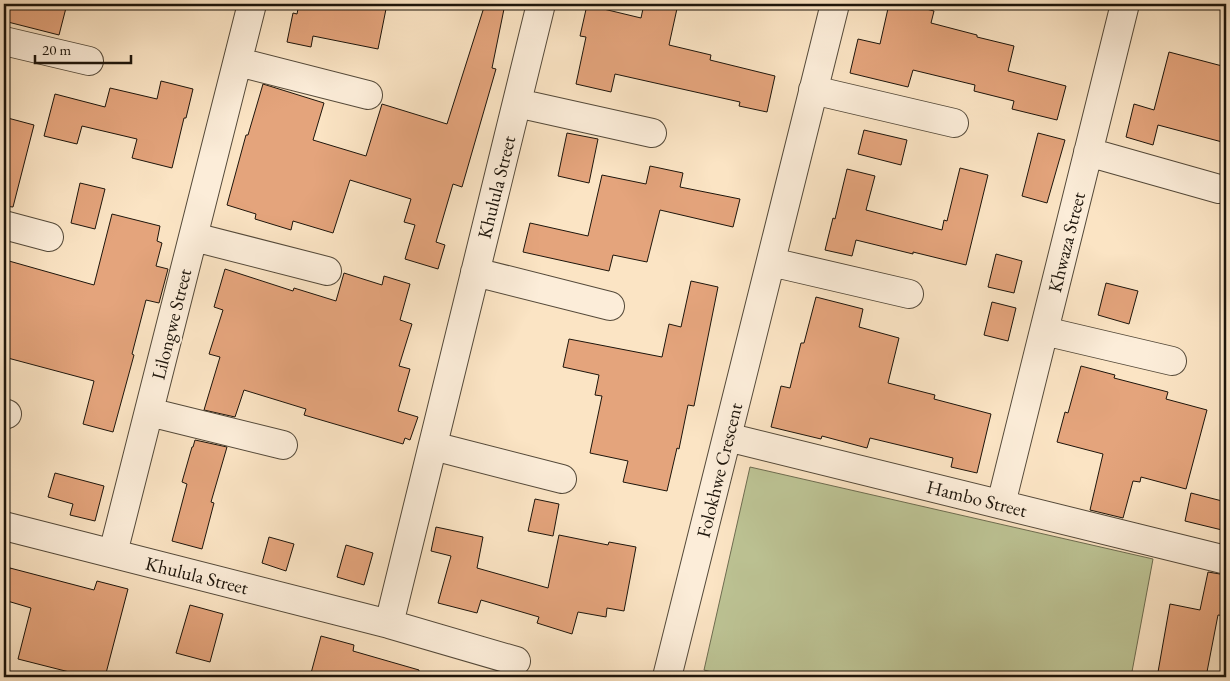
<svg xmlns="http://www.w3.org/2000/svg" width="1230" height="681" viewBox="0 0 1230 681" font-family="'EB Garamond',serif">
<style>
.green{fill:#bdc495;stroke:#6d6c50}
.building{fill:#e4a47c;stroke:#1d150b}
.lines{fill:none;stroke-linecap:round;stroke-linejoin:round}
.street-casing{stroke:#544939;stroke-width:30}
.street{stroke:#fcedd9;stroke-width:28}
.labels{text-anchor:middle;stroke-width:4;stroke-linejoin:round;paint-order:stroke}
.street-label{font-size:19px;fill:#1d150b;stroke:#fcedd9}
</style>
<rect width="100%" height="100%" fill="#fbe4c4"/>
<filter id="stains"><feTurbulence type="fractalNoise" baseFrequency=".004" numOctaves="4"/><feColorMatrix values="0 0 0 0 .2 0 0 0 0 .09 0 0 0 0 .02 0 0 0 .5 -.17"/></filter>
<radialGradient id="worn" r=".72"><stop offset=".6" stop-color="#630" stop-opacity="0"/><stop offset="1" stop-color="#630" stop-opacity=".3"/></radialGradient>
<path class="green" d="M 750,467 L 1153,559 L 1131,677 L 731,677 L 704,670 Z"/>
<path class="building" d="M 4,4 L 67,4 L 59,35 L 4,21 Z
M 299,4 L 387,4 L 378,49 L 313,36 L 311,47 L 287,42 L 293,13 L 297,14 Z
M 485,4 L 505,4 L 492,68 L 496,69 L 462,187 L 453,184 L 436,242 L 445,245 L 438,269 L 405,259 L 415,225 L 404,222 L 411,199 L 350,180 L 333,233 L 293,221 L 291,230 L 255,219 L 256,214 L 227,205 L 246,135 L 248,135 L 263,84 L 324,103 L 313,140 L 366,156 L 382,104 L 447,124 Z
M 644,4 L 678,4 L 669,45 L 711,55 L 710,60 L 775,76 L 767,112 L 739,106 L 740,102 L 615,74 L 611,92 L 576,84 L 586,37 L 580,36 L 587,5 L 641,18 Z
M 889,4 L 907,4 L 934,11 L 931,23 L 977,35 L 977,37 L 1014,46 L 1008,71 L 1066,86 L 1057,120 L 1012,109 L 1014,101 L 974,91 L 975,85 L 913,70 L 908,87 L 850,73 L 858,39 L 880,44 Z
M 1169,52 L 1226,67 L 1226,143 L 1158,125 L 1153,145 L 1126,137 L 1134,104 L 1154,110 Z
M 161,81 L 193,89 L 186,118 L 184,118 L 172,168 L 132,158 L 137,139 L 82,126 L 77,144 L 44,136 L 55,94 L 105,107 L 110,88 L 157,99 Z
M 4,117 L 34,125 L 13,207 L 4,206 Z
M 864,130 L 907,140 L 901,165 L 858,154 Z
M 567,133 L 598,139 L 589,183 L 558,176 Z
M 1038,133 L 1065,140 L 1047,203 L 1022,196 Z
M 650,166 L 683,173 L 680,187 L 740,199 L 733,227 L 660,210 L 647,262 L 613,255 L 609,271 L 523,252 L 530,223 L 588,236 L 602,175 L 646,184 Z
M 960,168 L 988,175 L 966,265 L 913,252 L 913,254 L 856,240 L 852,256 L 825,250 L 833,218 L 835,219 L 847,169 L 875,176 L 866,210 L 942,230 L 944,220 L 947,221 Z
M 80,183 L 105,189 L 95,229 L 71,223 Z
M 112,214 L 160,226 L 157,241 L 162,243 L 156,266 L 168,269 L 159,303 L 146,300 L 132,354 L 134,355 L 113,432 L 83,424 L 94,381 L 4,357 L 4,280 L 9,261 L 94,285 Z
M 996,254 L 1022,261 L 1014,293 L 988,287 Z
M 225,269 L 293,291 L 294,288 L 336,301 L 344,273 L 382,285 L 384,276 L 410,284 L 400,320 L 412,324 L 399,366 L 410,369 L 398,411 L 418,417 L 410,440 L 405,438 L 403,444 L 304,415 L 306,409 L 244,390 L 235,417 L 204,410 L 220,357 L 209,354 L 223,310 L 214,307 Z
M 691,281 L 718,287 L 694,406 L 688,405 L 679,449 L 677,448 L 667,491 L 623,482 L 628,461 L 590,453 L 602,396 L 595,395 L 599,375 L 563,367 L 569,339 L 662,357 L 669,324 L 681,327 Z
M 1106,283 L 1138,291 L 1129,324 L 1098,315 Z
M 816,297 L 863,309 L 859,327 L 899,338 L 888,383 L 935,395 L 934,399 L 991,414 L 977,473 L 951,467 L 953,458 L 870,438 L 867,448 L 822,436 L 821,439 L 771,427 L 781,386 L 790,388 L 801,343 L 804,343 Z
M 992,302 L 1016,308 L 1008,341 L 984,335 Z
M 1081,366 L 1115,375 L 1114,378 L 1168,392 L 1166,399 L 1207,410 L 1186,489 L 1141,477 L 1140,482 L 1133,481 L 1123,518 L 1090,510 L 1103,454 L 1057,442 L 1065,412 L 1068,413 Z
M 195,440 L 227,447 L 211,502 L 214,503 L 202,549 L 172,541 L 187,484 L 182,482 L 192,447 L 193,447 Z
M 55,473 L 104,486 L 95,521 L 70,515 L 73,504 L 48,497 Z
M 1191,493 L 1226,502 L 1226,513 L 1222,530 L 1185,521 Z
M 535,499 L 559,504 L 553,536 L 528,531 Z
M 436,527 L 483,537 L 477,568 L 548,588 L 559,535 L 608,545 L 609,542 L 636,547 L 624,611 L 607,608 L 606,617 L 578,612 L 572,634 L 537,623 L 539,617 L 481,600 L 477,613 L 438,603 L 451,556 L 431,551 Z
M 269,537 L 294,544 L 286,571 L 262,563 Z
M 346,545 L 373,553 L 364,585 L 337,577 Z
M 10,568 L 94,590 L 97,581 L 128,589 L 105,677 L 89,677 L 18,659 L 31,608 L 4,600 L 4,591 Z
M 1208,572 L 1226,575 L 1226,616 L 1218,615 L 1206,677 L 1183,677 L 1158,672 L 1170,604 L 1200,610 Z
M 190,605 L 223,614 L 210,662 L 176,653 Z
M 321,636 L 354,645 L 353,651 L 419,670 L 418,677 L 310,677 Z"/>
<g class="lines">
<g class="street-casing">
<path id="street" d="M 4,41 L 89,61
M 238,62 L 368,95
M 813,90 L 954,123
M 517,103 L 652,133
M 1088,152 L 1219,189
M 4,225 L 49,237
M 194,237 L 327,271
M 771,262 L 909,294
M 475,272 L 610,306
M 1044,331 L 1172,361
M 149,412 L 283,445
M 4,413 L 7,414
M 727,437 L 1226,560
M 433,446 L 562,479
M 1001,504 L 1125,4
M 4,526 L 389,624 L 516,661
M 113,553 L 252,4
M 389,624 L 541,4
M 667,677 L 835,4"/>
</g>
<use href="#street" class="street"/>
</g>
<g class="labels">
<g class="street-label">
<text transform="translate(496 187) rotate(-76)" y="7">Khulula Street</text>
<text transform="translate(1066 242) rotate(-76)" y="7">Khwaza Street</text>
<text transform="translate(171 324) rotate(-76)" y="7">Lilongwe Street</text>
<text transform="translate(719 470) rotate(-76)" y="7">Folokhwe Crescent</text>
<text transform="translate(977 498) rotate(14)" y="7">Hambo Street</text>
<text transform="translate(197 575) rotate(14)" y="7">Khulula Street</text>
</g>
</g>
<rect width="1230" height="681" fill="none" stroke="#fbe4c4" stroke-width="20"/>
<rect x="5" y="5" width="1220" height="671" fill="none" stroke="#1d150b" stroke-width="2.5"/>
<rect x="10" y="10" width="1210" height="661" fill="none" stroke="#1d150b"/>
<path d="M35 55v8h96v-8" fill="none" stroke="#1d150b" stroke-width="2.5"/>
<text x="42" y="55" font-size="15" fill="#1d150b" stroke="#fcedd9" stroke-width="4" paint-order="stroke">20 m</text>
<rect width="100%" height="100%" filter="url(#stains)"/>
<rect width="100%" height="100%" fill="url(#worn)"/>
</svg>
